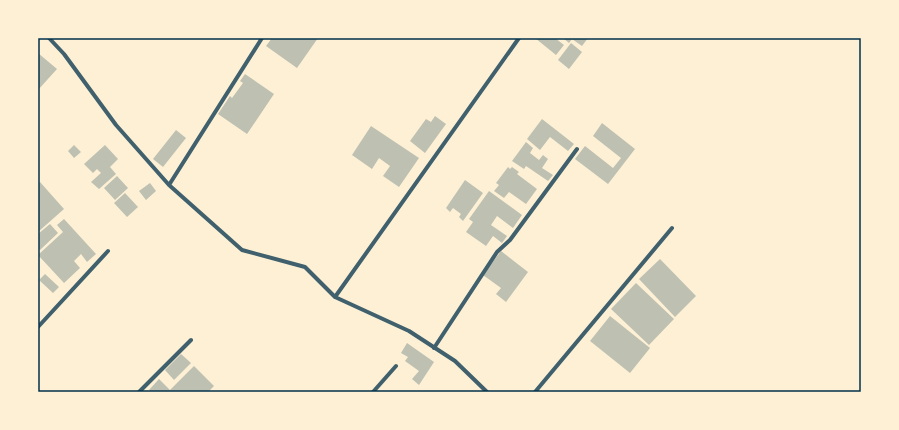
<svg xmlns="http://www.w3.org/2000/svg" width="899" height="430" viewBox="0 0 899 430" font-family="Quicksand,sans-serif">
<style>
.building{fill:#bec0b2}
.lines{fill:none;stroke-linecap:round;stroke-linejoin:round}
.minor{stroke:#3f606c;stroke-width:4}
.neatline{fill:none;stroke:#003049;stroke-width:1.5}
</style>
<rect width="100%" height="100%" fill="#fdf0d5"/>
<path class="building" d="M 272,38 L 318,38 L 297,68 L 266,46 Z
M 535,38 L 555,38 L 564,45 L 556,55 Z
M 563,38 L 588,38 L 582,46 L 572,39 L 569,43 Z
M 571,43 L 582,52 L 569,69 L 558,60 Z
M 38,53 L 57,69 L 38,90 Z
M 245,74 L 274,94 L 247,134 L 218,114 L 230,96 L 232,98 L 243,83 L 240,81 Z
M 435,116 L 446,124 L 425,153 L 410,141 L 426,119 L 431,122 Z
M 542,119 L 574,144 L 568,151 L 550,137 L 540,150 L 527,139 Z
M 602,123 L 635,149 L 608,184 L 575,159 L 585,146 L 613,168 L 621,158 L 593,136 Z
M 371,126 L 419,158 L 399,187 L 383,176 L 390,166 L 379,158 L 372,169 L 352,155 Z
M 176,130 L 186,138 L 163,167 L 153,159 Z
M 526,142 L 533,148 L 530,153 L 539,160 L 543,155 L 548,159 L 542,168 L 553,175 L 548,181 L 526,166 L 524,169 L 512,161 Z
M 74,145 L 81,152 L 74,158 L 68,151 Z
M 105,145 L 118,159 L 110,167 L 116,174 L 99,189 L 91,182 L 101,173 L 97,169 L 93,173 L 84,164 Z
M 508,167 L 510,169 L 512,167 L 519,172 L 517,174 L 537,189 L 526,204 L 509,192 L 504,198 L 494,191 L 499,185 L 496,183 Z
M 117,176 L 128,188 L 115,200 L 104,188 Z
M 465,180 L 483,193 L 463,221 L 459,217 L 461,214 L 453,208 L 450,212 L 446,208 Z
M 40,182 L 64,209 L 38,232 L 38,184 Z
M 150,183 L 156,191 L 146,200 L 139,191 Z
M 489,191 L 522,215 L 513,228 L 497,216 L 491,225 L 507,236 L 502,243 L 493,236 L 486,246 L 466,232 L 473,222 L 469,219 Z
M 125,193 L 138,207 L 127,217 L 114,203 Z
M 64,219 L 96,254 L 87,262 L 81,254 L 74,261 L 80,268 L 64,283 L 38,255 L 63,232 L 57,225 Z
M 50,224 L 58,233 L 40,250 L 38,248 L 38,234 Z
M 501,251 L 528,272 L 506,302 L 496,294 L 501,288 L 483,275 Z
M 660,259 L 696,296 L 675,317 L 639,279 Z
M 45,274 L 59,287 L 53,293 L 39,280 Z
M 636,283 L 674,319 L 649,345 L 611,309 Z
M 610,316 L 650,348 L 630,373 L 590,341 Z
M 407,343 L 434,362 L 419,385 L 412,379 L 419,371 L 405,361 L 408,357 L 401,353 Z
M 181,354 L 191,363 L 174,380 L 165,370 Z
M 194,366 L 214,386 L 208,392 L 152,392 L 149,390 L 159,379 L 170,390 Z"/>
<g class="lines">
<path class="minor" d="M 49,38 L 64,54 L 116,125 L 169,185 L 242,250 L 305,267 L 335,297 L 409,331 L 455,361 L 487,392
M 169,185 L 262,38
M 335,297 L 519,38
M 38,327 L 108,251
M 434,348 L 497,252 L 510,240 L 577,149
M 139,392 L 191,340
M 373,392 L 396,366
M 535,392 L 672,228"/>
</g>
<rect width="899" height="430" fill="none" stroke="#fdf0d5" stroke-width="78"/>
<rect x="39" y="39" width="821" height="352" class="neatline"/>
</svg>
